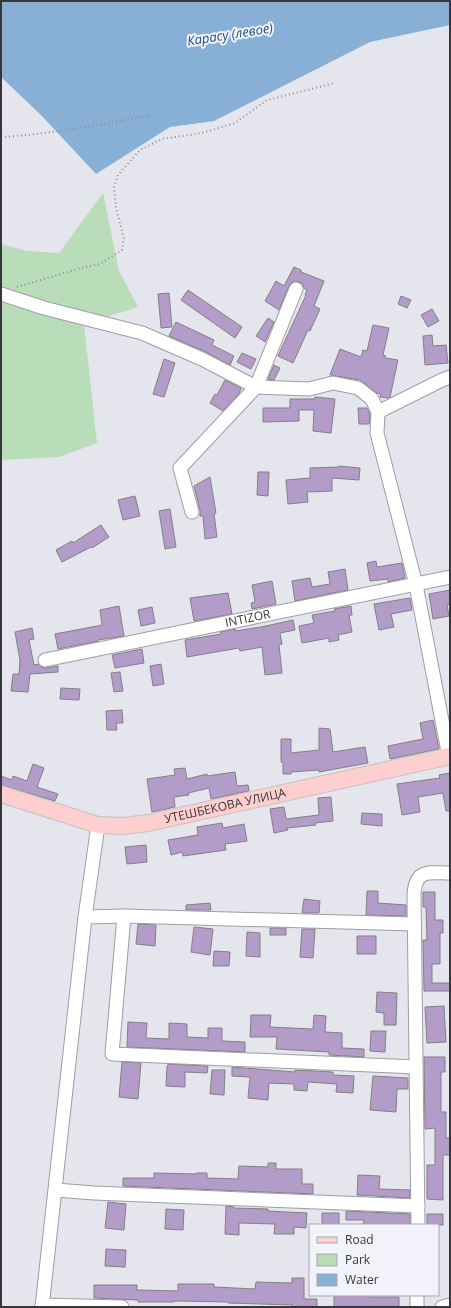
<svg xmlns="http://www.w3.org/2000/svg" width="451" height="1308" viewBox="0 0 451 1308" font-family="'Open Sans',sans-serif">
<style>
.green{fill:#b9ddb9}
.water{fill:#88afd5}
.building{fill:#b49cc9;stroke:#827f85}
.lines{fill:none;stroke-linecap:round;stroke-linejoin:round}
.minor-casing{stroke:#9d9ea5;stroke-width:15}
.major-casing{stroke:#c3c3c4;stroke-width:18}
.path{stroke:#8c8d93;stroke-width:2;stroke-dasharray:1 3;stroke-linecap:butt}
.minor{stroke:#fff;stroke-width:13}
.major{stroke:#fecfcf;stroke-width:16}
.labels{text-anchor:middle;stroke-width:4;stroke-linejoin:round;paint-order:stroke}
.street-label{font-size:12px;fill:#36373a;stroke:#f2f2fa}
.water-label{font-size:13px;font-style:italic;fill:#155181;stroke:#f2f2fa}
</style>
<rect width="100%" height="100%" fill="#e4e5ed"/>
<path class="green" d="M 103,193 L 119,271 L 138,307 L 84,324 L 97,443 L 59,457 L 1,460 L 1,244 L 27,251 L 59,253 Z"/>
<path class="water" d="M 1,1 L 450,1 L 450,25 L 370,42 L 214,121 L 170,127 L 96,174 L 42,116 L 1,77 Z"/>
<path class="building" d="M 294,267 L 301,270 L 301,272 L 324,281 L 314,306 L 320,309 L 310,331 L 308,330 L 293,363 L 278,356 L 306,295 L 305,295 L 307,290 L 304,288 L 303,284 L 299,282 L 295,281 L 291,283 L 289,286 L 279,310 L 265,301 L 276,281 L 284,286 Z
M 188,290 L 242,327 L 235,338 L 181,300 Z
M 169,293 L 172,327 L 161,328 L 158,294 Z
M 401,296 L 411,300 L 407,308 L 398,304 Z
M 432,309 L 439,321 L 428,327 L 421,315 Z
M 268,318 L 274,322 L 265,342 L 256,336 Z
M 176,322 L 214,340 L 212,345 L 234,356 L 230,365 L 206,352 L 169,336 Z
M 373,325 L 389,328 L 383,355 L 386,356 L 385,358 L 398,360 L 390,397 L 388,398 L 380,397 L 381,394 L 377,393 L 360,380 L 330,375 L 340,349 L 361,357 L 363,350 L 367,351 Z
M 432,335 L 433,346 L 446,345 L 448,363 L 425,365 L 423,336 Z
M 242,353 L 256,359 L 251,369 L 237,362 Z
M 164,359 L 175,363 L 164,397 L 153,394 Z
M 274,365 L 280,368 L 274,380 L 268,379 Z
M 225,380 L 241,388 L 239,394 L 223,411 L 210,403 L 215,394 L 217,395 Z
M 315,397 L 335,399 L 331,433 L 313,431 L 314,410 L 299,410 L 299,421 L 263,422 L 263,408 L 290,408 L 290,399 L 315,399 Z
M 358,408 L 367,408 L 370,414 L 369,424 L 359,424 Z
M 339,466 L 360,468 L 359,480 L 332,478 L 332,491 L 307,492 L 308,502 L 288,504 L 286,480 L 310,478 L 310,468 L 339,467 Z
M 258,472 L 269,472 L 268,496 L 257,495 Z
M 210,477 L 216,513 L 214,514 L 217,537 L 205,539 L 203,516 L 200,516 L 200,510 L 194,486 Z
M 135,496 L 140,516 L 123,520 L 118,500 Z
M 170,509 L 176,547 L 165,549 L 159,511 Z
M 101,525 L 109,537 L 92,548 L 91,547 L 62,562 L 56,550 L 72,541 L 73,543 Z
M 376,561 L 377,567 L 402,563 L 405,578 L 388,582 L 388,579 L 370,581 L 367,563 Z
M 345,569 L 348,590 L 295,601 L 292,581 L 310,578 L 312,587 L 330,584 L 328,572 Z
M 272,581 L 276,604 L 252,609 L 251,603 L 255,602 L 252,585 Z
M 450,590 L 450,604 L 447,605 L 449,616 L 433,619 L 429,594 Z
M 228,593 L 232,614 L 194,621 L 190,598 Z
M 410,598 L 412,610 L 391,614 L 394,627 L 379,630 L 374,604 Z
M 119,606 L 124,636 L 98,640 L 98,641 L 58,649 L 55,634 L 102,625 L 100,610 Z
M 351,606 L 352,615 L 349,615 L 352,632 L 338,635 L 339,640 L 329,642 L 329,638 L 302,643 L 299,626 L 314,623 L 312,615 L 335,611 L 334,609 Z
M 152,607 L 155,623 L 141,626 L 138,610 Z
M 293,620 L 295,630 L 280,633 L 282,644 L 279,645 L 282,673 L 265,675 L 262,647 L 240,651 L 239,648 L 187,657 L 185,640 L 221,634 L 220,632 L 235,629 L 235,631 L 261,627 Z
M 32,628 L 34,639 L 29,640 L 34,665 L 38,664 L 42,667 L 46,668 L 58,666 L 58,672 L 30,674 L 28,692 L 11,691 L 13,674 L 19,674 L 20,660 L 15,632 Z
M 142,649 L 144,663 L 115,668 L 112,655 Z
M 161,664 L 164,684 L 153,686 L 150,666 Z
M 120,672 L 123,691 L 114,692 L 111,673 Z
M 61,688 L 80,689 L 79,700 L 60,699 Z
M 122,710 L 123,723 L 116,723 L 117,730 L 107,730 L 106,711 Z
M 433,720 L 439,749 L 390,759 L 388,746 L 423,739 L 420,723 Z
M 319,728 L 330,729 L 333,752 L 365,747 L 368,763 L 319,772 L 319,770 L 291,772 L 291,774 L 283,774 L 283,762 L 281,762 L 281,739 L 291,739 L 291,753 L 319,750 Z
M 33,764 L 44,768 L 37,787 L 58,794 L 55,801 L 1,785 L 1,776 L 12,780 L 13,776 L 27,781 Z
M 185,768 L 187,779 L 207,774 L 207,776 L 235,772 L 237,786 L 248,785 L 249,791 L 211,799 L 209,788 L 188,793 L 189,795 L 174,797 L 175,807 L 152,812 L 147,779 L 175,775 L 174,769 Z
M 450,773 L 450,811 L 446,811 L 443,793 L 418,797 L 420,812 L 402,815 L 397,784 L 440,778 L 439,775 Z
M 331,797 L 333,821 L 315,823 L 316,825 L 287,828 L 288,830 L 274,833 L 270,809 L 284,807 L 286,819 L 319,815 L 318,798 Z
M 362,813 L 382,814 L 382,826 L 361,824 Z
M 222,823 L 223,828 L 244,824 L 247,841 L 225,844 L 226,850 L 183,856 L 182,852 L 171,855 L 168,840 L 198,835 L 197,827 Z
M 146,845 L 147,862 L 127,864 L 125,847 Z
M 367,891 L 378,891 L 378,903 L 406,905 L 406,916 L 366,915 Z
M 423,892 L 435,892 L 435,920 L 443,920 L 443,933 L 440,933 L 440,964 L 432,964 L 432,983 L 450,983 L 450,991 L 424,991 L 423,940 L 427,940 L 426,907 L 423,907 Z
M 304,899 L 320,901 L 319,913 L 302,913 Z
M 210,903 L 211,910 L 186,910 L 186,905 Z
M 138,924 L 156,925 L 155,946 L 136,944 Z
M 194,927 L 213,929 L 210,955 L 191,952 Z
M 270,928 L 286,928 L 286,935 L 270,935 Z
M 302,929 L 315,929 L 313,958 L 300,957 Z
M 247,932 L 260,933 L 260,957 L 246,956 Z
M 357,936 L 376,936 L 376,954 L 357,954 Z
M 214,951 L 230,952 L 229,966 L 213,966 Z
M 377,992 L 397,993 L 396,1025 L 384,1025 L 384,1013 L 376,1012 Z
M 444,1006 L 446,1042 L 427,1043 L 425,1007 Z
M 251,1015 L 271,1015 L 270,1027 L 313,1029 L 314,1015 L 326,1016 L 325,1032 L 342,1033 L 342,1048 L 364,1049 L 364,1057 L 329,1055 L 329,1052 L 276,1049 L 277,1037 L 250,1037 Z
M 128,1022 L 147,1023 L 146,1038 L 169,1039 L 169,1023 L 187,1024 L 187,1037 L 208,1038 L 208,1028 L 222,1028 L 222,1041 L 245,1042 L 245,1052 L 127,1047 Z
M 371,1031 L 386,1031 L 385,1052 L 370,1051 Z
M 424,1057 L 445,1057 L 445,1072 L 441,1072 L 441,1112 L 446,1112 L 446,1138 L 450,1138 L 450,1155 L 443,1155 L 443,1200 L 427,1199 L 427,1165 L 435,1165 L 435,1128 L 425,1129 Z
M 122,1062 L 141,1063 L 138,1099 L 119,1097 Z
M 168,1064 L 208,1066 L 207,1073 L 185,1072 L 185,1087 L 166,1086 L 167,1066 L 168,1066 Z
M 232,1067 L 295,1072 L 295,1070 L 333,1072 L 333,1075 L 354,1076 L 353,1093 L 336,1092 L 337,1084 L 308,1082 L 307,1091 L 294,1090 L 294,1084 L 269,1083 L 268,1100 L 248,1098 L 250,1077 L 232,1076 Z
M 212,1070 L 225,1070 L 224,1095 L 210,1094 Z
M 373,1076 L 408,1078 L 408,1089 L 397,1089 L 396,1112 L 370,1110 Z
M 268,1163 L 276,1163 L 276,1169 L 302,1169 L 302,1184 L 313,1184 L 313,1194 L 123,1186 L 123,1178 L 154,1178 L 154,1173 L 196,1174 L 196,1173 L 207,1173 L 207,1178 L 238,1179 L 239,1166 L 268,1167 Z
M 358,1175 L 380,1176 L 379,1189 L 410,1190 L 410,1198 L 357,1195 Z
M 108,1202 L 126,1204 L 124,1230 L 105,1228 Z
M 226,1206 L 234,1207 L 234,1208 L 268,1209 L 268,1211 L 307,1213 L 306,1228 L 294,1227 L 294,1234 L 274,1234 L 275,1224 L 239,1223 L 239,1235 L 225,1234 Z
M 166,1209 L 184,1210 L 183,1230 L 165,1229 Z
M 346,1211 L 410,1214 L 410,1225 L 363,1225 L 364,1220 L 346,1220 Z
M 322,1213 L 339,1213 L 339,1225 L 322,1225 Z
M 427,1214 L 443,1214 L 443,1225 L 427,1225 Z
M 106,1249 L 126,1250 L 125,1267 L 105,1266 Z
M 292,1278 L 304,1278 L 304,1299 L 317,1299 L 317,1307 L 292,1307 L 292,1305 L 228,1303 L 228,1302 L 174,1301 L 174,1302 L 138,1302 L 138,1300 L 94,1298 L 94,1285 L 137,1285 L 137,1290 L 178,1291 L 178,1284 L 214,1284 L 214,1287 L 255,1289 L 256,1282 L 292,1283 Z
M 334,1295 L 371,1295 L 371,1297 L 399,1297 L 399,1307 L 334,1307 Z"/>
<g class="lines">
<g class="minor-casing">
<g id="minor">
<path d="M 1,294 L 44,308 L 142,333 L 202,359 L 256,387 L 309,389 L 333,383 L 358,388 L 372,399 L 378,412 L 377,433 L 416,585 L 449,757"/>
<path d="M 378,412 L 442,380 L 450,377"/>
<path d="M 192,512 L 180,468 L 256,387 L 296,289"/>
<path id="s1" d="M 45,660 L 450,577"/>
<path d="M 124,916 L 112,1054 L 416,1067"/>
<path d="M 85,917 L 124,916 L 414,924"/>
<path d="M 56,1190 L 94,1193 L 418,1206"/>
<path d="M 418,1225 L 414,894 C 416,868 429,873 450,873"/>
<path d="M 417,1295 L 417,1307"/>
<path d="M 42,1305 L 122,1307"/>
<path d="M 42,1307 L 85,917 L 98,825"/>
<path d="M 442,1307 L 450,1305"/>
</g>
</g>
<g class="major-casing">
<g id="major">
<path id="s2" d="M 1,794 L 98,825 L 123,826 L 148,823 L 450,756"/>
</g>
</g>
<path class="path" d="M 1,137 C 51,134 101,125 150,115
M 17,287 L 81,268 L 100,264 L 122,250 L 124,239 L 116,208 L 114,187 L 118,175 L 140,150 L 162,139 L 202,133 L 235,123 L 267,100 L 335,83"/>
<use href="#minor" class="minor"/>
<use href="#major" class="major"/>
</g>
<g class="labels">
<g class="street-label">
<text dy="4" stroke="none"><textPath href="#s1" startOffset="207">INTIZOR</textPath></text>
<text dy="4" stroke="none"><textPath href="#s2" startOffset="231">УТЕШБЕКОВА УЛИЦА</textPath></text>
</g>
<g class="water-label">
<text transform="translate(230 34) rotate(-9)" y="5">Карасу (левое)</text>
</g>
</g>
<rect width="451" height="1308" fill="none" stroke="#36373a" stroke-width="4"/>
<rect x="309" y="1224" width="130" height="72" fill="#f2f2fa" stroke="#a7a7ad"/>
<rect x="317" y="1237" width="20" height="6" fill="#fecfcf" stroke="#a7a7ad"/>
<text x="345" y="1244" font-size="12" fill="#36373a">Road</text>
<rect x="317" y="1254" width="20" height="12" fill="#b9ddb9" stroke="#a7a7ad"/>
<text x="345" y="1264" font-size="12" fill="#36373a">Park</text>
<rect x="317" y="1274" width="20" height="12" fill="#88afd5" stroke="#a7a7ad"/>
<text x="345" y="1284" font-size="12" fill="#36373a">Water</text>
</svg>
